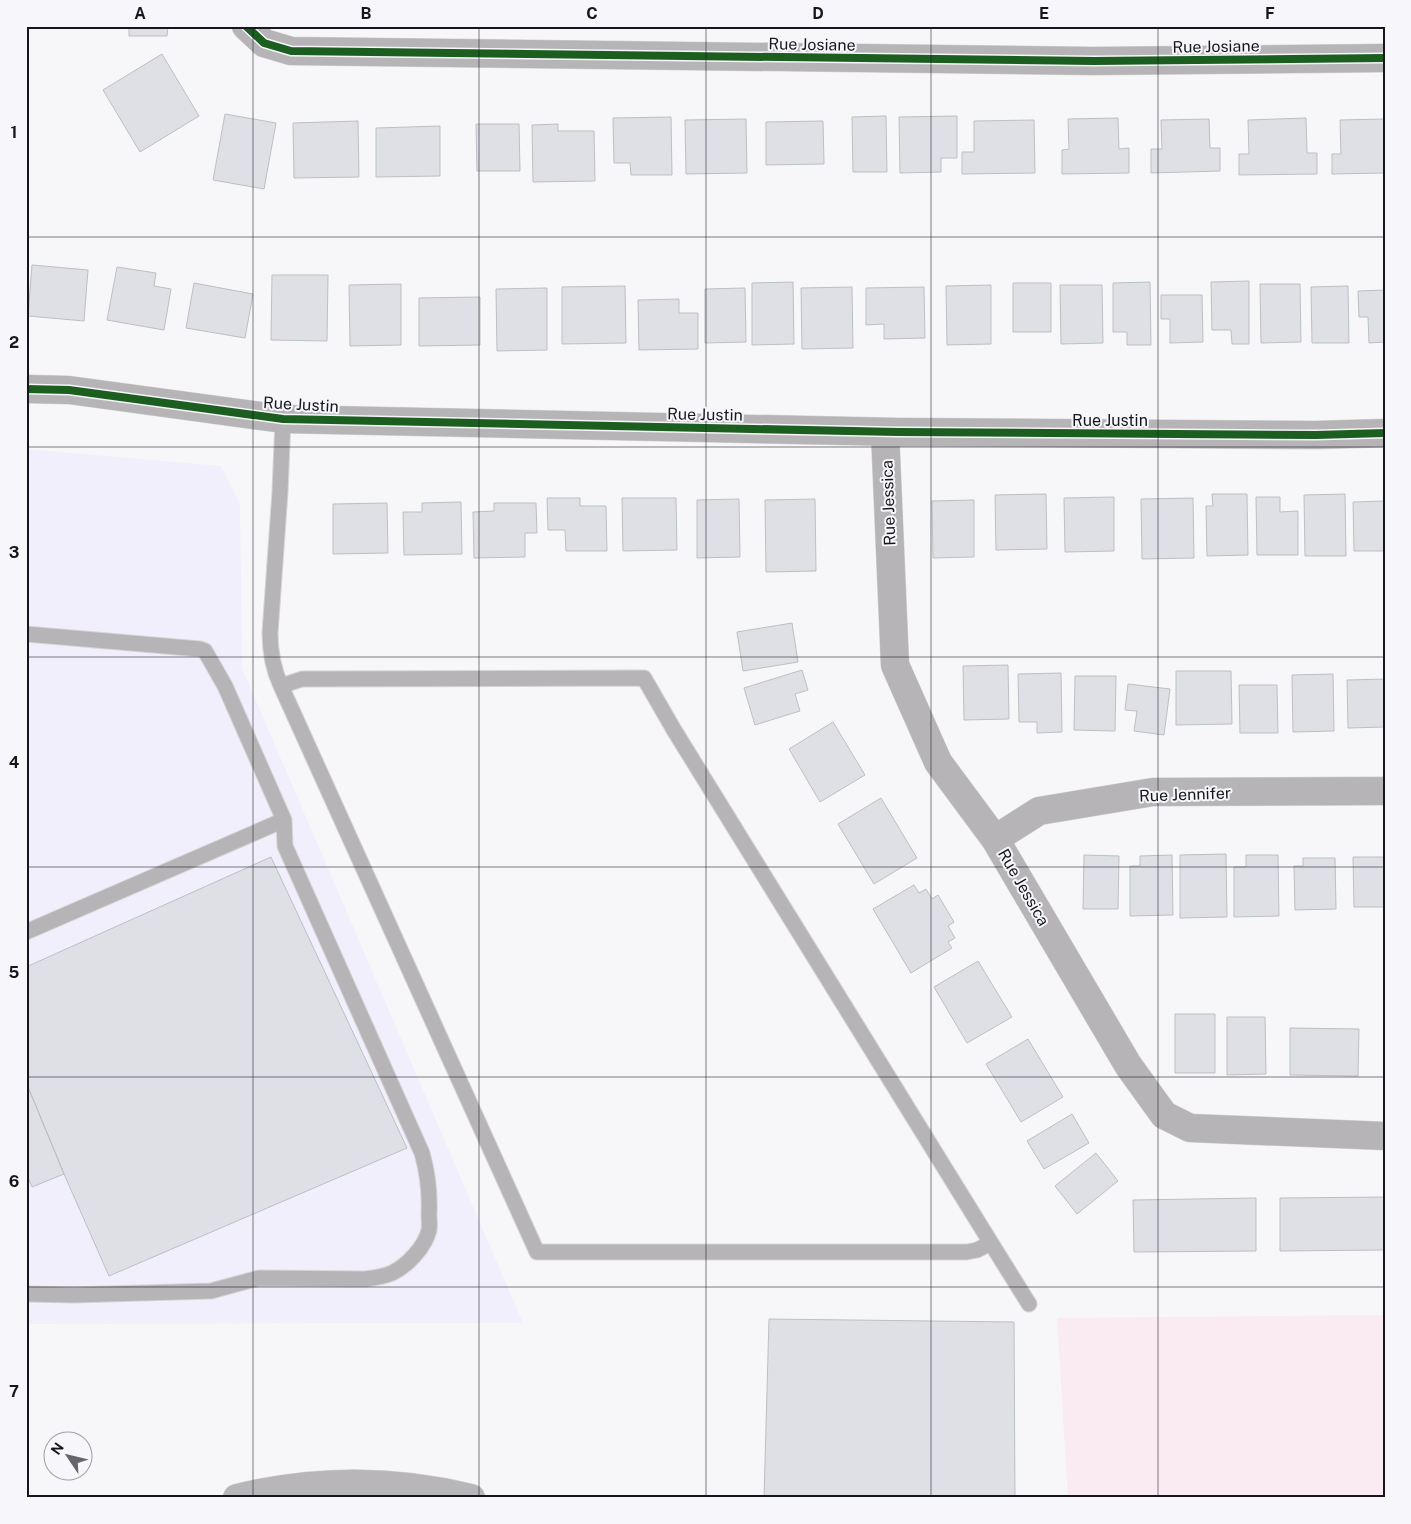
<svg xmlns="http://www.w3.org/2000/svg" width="1411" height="1524" viewBox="0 0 1411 1524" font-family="'Public Sans',sans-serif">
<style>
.built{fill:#f0effb}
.green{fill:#faeaf1}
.building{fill:#dee0e6;stroke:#bcbfc4}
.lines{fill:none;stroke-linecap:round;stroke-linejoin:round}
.service-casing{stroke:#d4d4d6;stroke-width:17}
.minor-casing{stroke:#d4d4d6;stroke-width:29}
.primary-casing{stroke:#d4d4d6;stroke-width:29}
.service{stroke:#b6b4b6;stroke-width:15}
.minor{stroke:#b6b4b6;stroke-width:28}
.primary{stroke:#b8b6b9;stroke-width:28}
.cycleway-casing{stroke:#f6f6fb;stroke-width:11}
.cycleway{stroke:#1b5e20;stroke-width:8}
.grid{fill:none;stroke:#16161e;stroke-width:1;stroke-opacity:0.55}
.labels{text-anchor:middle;stroke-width:4;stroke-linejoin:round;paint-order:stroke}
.street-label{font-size:16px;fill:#16161e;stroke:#f6f6fb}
.neatline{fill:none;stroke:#16161e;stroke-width:2}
.grid-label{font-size:16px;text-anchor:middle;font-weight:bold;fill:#16161e}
</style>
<rect width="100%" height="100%" fill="#f7f7fa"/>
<path class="built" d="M 26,449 L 221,466 L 240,504 L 242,668 L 523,1323 L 26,1324 Z"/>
<path class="green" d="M 1385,1315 L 1385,1498 L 1068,1498 L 1057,1318 Z"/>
<path class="building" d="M 129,26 L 168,26 L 167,36 L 129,36 Z
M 162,54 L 199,116 L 140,152 L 103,90 Z
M 225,114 L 276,123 L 264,189 L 213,180 Z
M 886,116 L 887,172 L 853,172 L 852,117 Z
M 957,116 L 957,158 L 941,158 L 941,172 L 900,173 L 899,117 Z
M 671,117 L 672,175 L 631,175 L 630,163 L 614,163 L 613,118 Z
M 1118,118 L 1119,149 L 1129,148 L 1129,173 L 1062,174 L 1062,150 L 1069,149 L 1068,119 Z
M 1306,118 L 1307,153 L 1317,153 L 1317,174 L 1239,175 L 1239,154 L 1249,154 L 1248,120 Z
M 746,119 L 747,173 L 686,174 L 685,120 Z
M 1209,119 L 1210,148 L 1220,148 L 1220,171 L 1151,173 L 1151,149 L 1162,149 L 1161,120 Z
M 1385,119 L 1385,173 L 1332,174 L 1332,154 L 1341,154 L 1340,120 Z
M 1034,120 L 1035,173 L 962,174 L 962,152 L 974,152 L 974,121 Z
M 358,121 L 359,177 L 294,178 L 293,123 Z
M 823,121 L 824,164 L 766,165 L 766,122 Z
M 476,124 L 519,124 L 520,171 L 477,171 Z
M 558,124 L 558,131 L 594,131 L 595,181 L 533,182 L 532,125 Z
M 440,126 L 440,176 L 376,177 L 376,128 Z
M 32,265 L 88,270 L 84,321 L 28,316 Z
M 117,267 L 156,273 L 154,286 L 171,289 L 164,330 L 107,320 Z
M 272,275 L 328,275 L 327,341 L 271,340 Z
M 1249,281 L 1249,344 L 1232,344 L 1231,330 L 1212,330 L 1211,282 Z
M 793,282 L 794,344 L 752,345 L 752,283 Z
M 1150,282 L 1151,345 L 1127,345 L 1127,332 L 1113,332 L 1113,283 Z
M 194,283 L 253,294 L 245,338 L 186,328 Z
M 1013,283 L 1051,283 L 1051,332 L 1013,332 Z
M 401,284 L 401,345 L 350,346 L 349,285 Z
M 1260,284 L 1300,284 L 1301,342 L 1261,343 Z
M 991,285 L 991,344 L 947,345 L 946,286 Z
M 1060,285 L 1102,285 L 1103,343 L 1061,344 Z
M 625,286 L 626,343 L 562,344 L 562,287 Z
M 1348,286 L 1349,343 L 1312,343 L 1311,287 Z
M 852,287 L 853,348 L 802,349 L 801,288 Z
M 924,287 L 925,338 L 884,339 L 884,324 L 866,325 L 866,288 Z
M 547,288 L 547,350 L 497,351 L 496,289 Z
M 745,288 L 746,342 L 705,343 L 705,289 Z
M 1385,290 L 1385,342 L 1369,343 L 1368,317 L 1359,317 L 1358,291 Z
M 1161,295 L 1202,295 L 1203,342 L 1170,343 L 1170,319 L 1161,319 Z
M 480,297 L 480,345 L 419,346 L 419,298 Z
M 679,299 L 679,313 L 698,313 L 698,349 L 639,350 L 638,300 Z
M 1046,494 L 1047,549 L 996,550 L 995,495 Z
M 1212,494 L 1247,494 L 1248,555 L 1207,556 L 1206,506 L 1213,506 Z
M 1345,494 L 1346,556 L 1305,556 L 1304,495 Z
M 1114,497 L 1114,551 L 1065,552 L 1064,498 Z
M 1256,497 L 1280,497 L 1280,512 L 1298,511 L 1298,555 L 1257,555 Z
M 547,498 L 580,498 L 580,506 L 606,506 L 607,551 L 566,551 L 565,530 L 548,530 Z
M 622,498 L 676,498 L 677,550 L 623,551 Z
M 1193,498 L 1194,558 L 1142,559 L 1141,499 Z
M 739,499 L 740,557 L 697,558 L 697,500 Z
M 815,499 L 816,571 L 766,572 L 765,500 Z
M 974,500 L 974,557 L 933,558 L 932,501 Z
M 1385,501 L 1385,551 L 1354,551 L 1353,502 Z
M 461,502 L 462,554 L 404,555 L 403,512 L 422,512 L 422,503 Z
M 387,503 L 388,553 L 333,554 L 333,504 Z
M 494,503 L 536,503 L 537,533 L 525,533 L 525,557 L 474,558 L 473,512 L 494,511 Z
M 792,623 L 798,662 L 743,671 L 737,632 Z
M 1008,665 L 1009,719 L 964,720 L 963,666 Z
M 802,670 L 808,690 L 795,694 L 800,711 L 755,725 L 744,688 Z
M 1176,671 L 1231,671 L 1232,724 L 1176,725 Z
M 1061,673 L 1062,732 L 1037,733 L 1037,722 L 1019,722 L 1018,674 Z
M 1333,674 L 1334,731 L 1293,732 L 1292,675 Z
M 1075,676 L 1116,676 L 1115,731 L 1074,730 Z
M 1385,679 L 1385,727 L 1348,728 L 1347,680 Z
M 1128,684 L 1170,689 L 1164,735 L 1134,731 L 1137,711 L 1125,710 Z
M 1239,685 L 1277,685 L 1278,733 L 1240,733 Z
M 833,722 L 865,775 L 820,802 L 789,749 Z
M 881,798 L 917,858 L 874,884 L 838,824 Z
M 1226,854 L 1227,917 L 1180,918 L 1180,855 Z
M 1084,855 L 1119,856 L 1118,909 L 1083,909 Z
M 1172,855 L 1173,915 L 1130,916 L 1130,866 L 1140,866 L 1140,856 Z
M 1246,855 L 1278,855 L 1279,916 L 1234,917 L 1234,867 L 1246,867 Z
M 271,857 L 407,1148 L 109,1276 L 64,1174 L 26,1082 L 26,967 Z
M 1353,857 L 1385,857 L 1385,907 L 1354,907 Z
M 1303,858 L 1335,858 L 1336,909 L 1295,910 L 1294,866 L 1303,866 Z
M 914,885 L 919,893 L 926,889 L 932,899 L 938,895 L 954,922 L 948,926 L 955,938 L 948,942 L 952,948 L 911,973 L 873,909 Z
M 978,961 L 1012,1017 L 967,1043 L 934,987 Z
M 1175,1014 L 1215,1014 L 1215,1073 L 1175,1073 Z
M 1227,1017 L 1265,1017 L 1266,1074 L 1227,1075 Z
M 1290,1028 L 1359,1029 L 1358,1076 L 1290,1075 Z
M 1028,1039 L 1063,1097 L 1021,1122 L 986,1064 Z
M 26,1082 L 64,1174 L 32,1187 L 26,1173 Z
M 1072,1114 L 1089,1143 L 1044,1169 L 1027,1141 Z
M 1096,1153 L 1118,1181 L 1077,1214 L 1055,1186 Z
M 1385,1197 L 1385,1250 L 1280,1251 L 1280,1198 Z
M 1256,1198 L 1256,1251 L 1134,1252 L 1133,1200 Z
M 769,1319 L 1014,1322 L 1015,1498 L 764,1498 Z"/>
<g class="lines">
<g class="service-casing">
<path id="service" d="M 26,634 L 200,649 L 205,651 L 225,686 L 284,820 L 285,846 L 422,1153 C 428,1174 430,1193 429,1215 C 429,1219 430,1225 429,1230 C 425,1247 407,1266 392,1273 C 383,1277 374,1278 365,1279 L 259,1278 L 211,1291 L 74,1295 L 26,1294
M 644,678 L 674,730 L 991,1243 L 977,1250 L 967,1252 L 537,1252 L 281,686 L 302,679 Z
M 281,686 C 273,669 270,652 270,633 L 280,492 L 283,419
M 26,932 L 284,820
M 991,1243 L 1029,1304"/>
</g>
<g class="minor-casing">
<path id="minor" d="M 246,26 L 264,43 L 291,51 L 1094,61 L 1385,58
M 26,389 L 69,390 L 283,419 L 898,432 L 1316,435 L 1385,433
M 885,432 L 895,665 L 938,762 L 995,839 L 1128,1065 L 1164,1115 L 1190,1128 L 1385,1136
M 995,839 L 1039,811 L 1153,792 L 1385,791"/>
</g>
<g class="primary-casing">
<path id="primary" d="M 237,1498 C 315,1479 394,1479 471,1498"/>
</g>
<use href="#service" class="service"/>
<use href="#minor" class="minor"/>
<use href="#primary" class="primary"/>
<g class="cycleway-casing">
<path id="cycleway" d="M 246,26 L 264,43 L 291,51 L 1094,61 L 1385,58
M 26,389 L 69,390 L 283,419 L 898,432 L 1316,435 L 1385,433"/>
</g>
<use href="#cycleway" class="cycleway"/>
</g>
<path class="grid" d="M 253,26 L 253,1498M 479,26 L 479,1498M 706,26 L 706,1498M 931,26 L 931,1498M 1158,26 L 1158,1498M 26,237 L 1385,237M 26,447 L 1385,447M 26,657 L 1385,657M 26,867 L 1385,867M 26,1077 L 1385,1077M 26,1287 L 1385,1287"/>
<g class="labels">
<g class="street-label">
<text transform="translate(812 44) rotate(1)" y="6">Rue Josiane</text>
<text transform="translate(1216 46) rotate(-1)" y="6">Rue Josiane</text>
<text transform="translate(301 404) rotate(3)" y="6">Rue Justin</text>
<text transform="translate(705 414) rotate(1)" y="6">Rue Justin</text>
<text x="1110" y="426">Rue Justin</text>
<text transform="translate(888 503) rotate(-92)" y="6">Rue Jessica</text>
<text transform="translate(1185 794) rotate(-2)" y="6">Rue Jennifer</text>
<text transform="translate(1024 887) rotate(60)" y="6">Rue Jessica</text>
</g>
</g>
<rect width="1411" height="1524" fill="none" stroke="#f6f6fb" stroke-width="55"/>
<g transform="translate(68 1456) rotate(305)"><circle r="24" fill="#f6f6fb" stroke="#9c9ca3"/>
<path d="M0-4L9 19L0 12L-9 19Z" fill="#65656b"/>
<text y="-8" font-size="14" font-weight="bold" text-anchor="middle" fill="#16161e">N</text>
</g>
<rect x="28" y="28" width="1356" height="1468" class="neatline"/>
<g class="grid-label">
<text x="140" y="19">A</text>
<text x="366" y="19">B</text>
<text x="592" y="19">C</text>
<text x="818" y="19">D</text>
<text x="1044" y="19">E</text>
<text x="1270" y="19">F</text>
<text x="14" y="138">1</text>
<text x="14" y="348">2</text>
<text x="14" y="558">3</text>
<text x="14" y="768">4</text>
<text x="14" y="978">5</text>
<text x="14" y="1187">6</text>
<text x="14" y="1397">7</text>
</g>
</svg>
